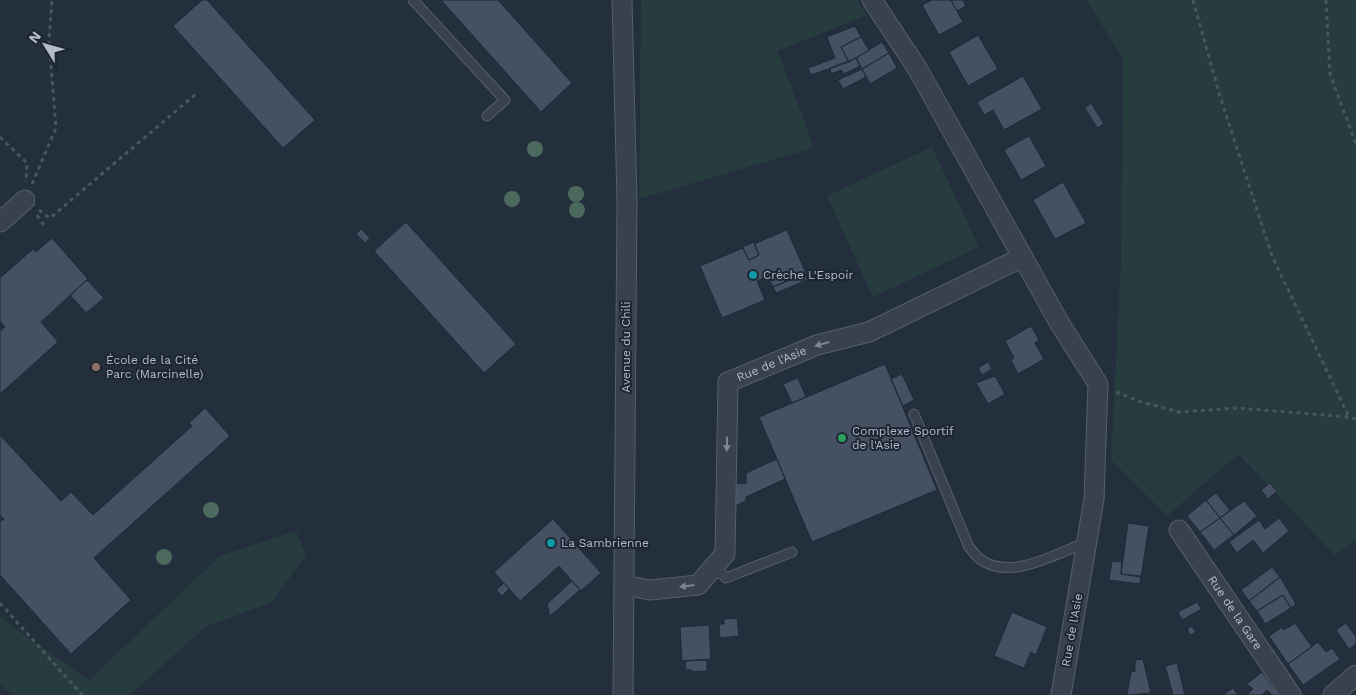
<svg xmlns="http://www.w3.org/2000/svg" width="1356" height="695" viewBox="0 0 1356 695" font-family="'Work Sans',sans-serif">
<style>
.green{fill:#263c3f}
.building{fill:#455162;stroke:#1f2835}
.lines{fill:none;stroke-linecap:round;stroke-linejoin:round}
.service-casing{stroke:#565f6c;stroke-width:11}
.minor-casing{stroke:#565f6c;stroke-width:21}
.path{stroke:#44595c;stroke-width:3;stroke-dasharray:4 4;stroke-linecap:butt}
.service{stroke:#38414e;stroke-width:9}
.minor{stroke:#38414e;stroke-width:19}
.tree{fill:#4b6a5d}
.oneway{fill:#7c8592}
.culture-dot{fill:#0f9aa8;stroke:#1d2633;stroke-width:2}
.education-dot{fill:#8d6e63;stroke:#1d2633;stroke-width:2}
.leisure-dot{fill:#2e9e5b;stroke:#1d2633;stroke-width:2}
.labels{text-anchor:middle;stroke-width:4;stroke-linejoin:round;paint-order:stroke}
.poi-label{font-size:12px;fill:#b4bcc9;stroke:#1d2633;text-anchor:start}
.street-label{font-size:12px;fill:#b4bcc9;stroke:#1d2633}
</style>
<rect width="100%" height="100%" fill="#242f3e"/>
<path class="green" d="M 641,0 L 857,0 L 867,15 L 778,51 L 814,148 L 639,199 Z
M 1086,0 L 1356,0 L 1356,540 L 1335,555 L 1238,454 L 1167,516 L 1111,460 L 1121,259 L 1123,58 Z
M 932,147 L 979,247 L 873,297 L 827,196 Z
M 296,531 L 306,555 L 272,602 L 205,627 L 130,695 L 14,695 L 0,685 L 0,615 L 9,624 L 89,680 L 220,556 Z"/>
<path class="building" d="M 202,0 L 207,0 L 315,120 L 283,148 L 173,26 Z
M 441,0 L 498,0 L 572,83 L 541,112 Z
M 932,0 L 951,0 L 963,22 L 939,35 L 922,5 Z
M 951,0 L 963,0 L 966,6 L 957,11 Z
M 855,26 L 861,37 L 841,47 L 849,62 L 811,75 L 808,68 L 835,58 L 827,37 Z
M 978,35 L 998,69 L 968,86 L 949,52 Z
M 861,37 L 869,50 L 849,62 L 841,47 Z
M 882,42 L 889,53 L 862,69 L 856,58 Z
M 889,53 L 897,68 L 870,84 L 862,69 Z
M 856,58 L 860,66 L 844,74 L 841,70 L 831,74 L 830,68 Z
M 862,69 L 866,77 L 843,89 L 838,80 Z
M 1023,76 L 1042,109 L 1004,130 L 993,110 L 984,115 L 977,102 Z
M 1091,103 L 1104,124 L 1097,128 L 1085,108 Z
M 1029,136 L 1046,166 L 1021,180 L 1004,150 Z
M 1063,182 L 1086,223 L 1055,239 L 1033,200 Z
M 406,222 L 516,344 L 484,373 L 374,251 Z
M 361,229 L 370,238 L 365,243 L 356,234 Z
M 787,230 L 806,273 L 773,287 L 768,276 L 757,281 L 765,300 L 722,318 L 700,266 L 743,248 L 749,260 L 759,255 L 754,244 Z
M 52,238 L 88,279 L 41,322 L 58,342 L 0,394 L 0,331 L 5,327 L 0,321 L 0,278 L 33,249 L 36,252 Z
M 754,242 L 759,255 L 749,260 L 742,247 Z
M 805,273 L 807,280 L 776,293 L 773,287 Z
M 87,280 L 104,298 L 86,313 L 70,295 Z
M 1031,326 L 1039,340 L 1035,343 L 1044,359 L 1018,374 L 1011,360 L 1014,358 L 1005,341 Z
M 988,362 L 992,369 L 982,375 L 978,368 Z
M 885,364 L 937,490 L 812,542 L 759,417 Z
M 902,374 L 914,400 L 903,406 L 891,379 Z
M 995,376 L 1005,394 L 988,404 L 976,383 Z
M 798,378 L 806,397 L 792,403 L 783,384 Z
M 205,408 L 230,436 L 94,558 L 131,600 L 71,654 L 0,575 L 0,522 L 4,519 L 0,515 L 0,435 L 61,501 L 71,492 L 93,515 L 192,426 L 189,423 Z
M 777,459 L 785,479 L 746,497 L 746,501 L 735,506 L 735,484 L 746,483 L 746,473 Z
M 1270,483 L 1277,491 L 1268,499 L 1261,490 Z
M 1216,493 L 1230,510 L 1220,518 L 1206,500 Z
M 1206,500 L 1220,518 L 1200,532 L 1187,516 Z
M 1244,501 L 1257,516 L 1234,535 L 1220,518 Z
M 1220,518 L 1234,535 L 1214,550 L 1200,532 Z
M 1279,518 L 1289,531 L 1263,553 L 1253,540 L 1237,553 L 1229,542 L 1259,520 L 1265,529 Z
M 553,519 L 601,573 L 581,591 L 559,566 L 520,601 L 494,572 Z
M 1128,523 L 1149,526 L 1141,577 L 1121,574 Z
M 1112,561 L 1122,562 L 1121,574 L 1141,576 L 1140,584 L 1109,580 Z
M 1272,567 L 1280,577 L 1249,601 L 1241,590 Z
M 1280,577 L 1296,604 L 1291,608 L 1283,595 L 1257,611 L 1249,601 Z
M 572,581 L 580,590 L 550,616 L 547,604 Z
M 504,583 L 509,589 L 502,596 L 496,590 Z
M 1283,595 L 1291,608 L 1265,624 L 1257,611 Z
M 1197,602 L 1202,609 L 1182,620 L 1178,612 Z
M 1012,612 L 1047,627 L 1036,655 L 1031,652 L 1024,668 L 994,656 Z
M 737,618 L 739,636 L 720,638 L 719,624 L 724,624 L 724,619 Z
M 1295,623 L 1312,647 L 1288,664 L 1269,636 L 1282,627 L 1284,630 Z
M 1346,623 L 1356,637 L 1356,644 L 1349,649 L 1336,630 Z
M 709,625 L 711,659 L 682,661 L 680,627 Z
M 1192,626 L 1196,632 L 1190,635 L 1187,629 Z
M 1318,642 L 1326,652 L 1332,648 L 1340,659 L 1303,685 L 1288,664 Z
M 1143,659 L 1151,693 L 1127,695 L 1131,672 L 1135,671 L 1135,660 Z
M 707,660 L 707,671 L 692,672 L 691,670 L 686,670 L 685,661 Z
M 1177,663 L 1185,695 L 1173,695 L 1165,666 Z
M 1262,672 L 1272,686 L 1280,695 L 1272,695 L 1267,690 L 1262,695 L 1247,695 L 1253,689 L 1247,684 Z
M 1233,688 L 1238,695 L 1222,695 Z"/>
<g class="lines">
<g class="service-casing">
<path id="service" d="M 413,0 L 505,100 L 487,116
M 914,414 L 969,547 C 973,551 977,558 983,561 C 1013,580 1057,553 1087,542
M 714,567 L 726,578 L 792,552"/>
</g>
<g class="minor-casing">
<g id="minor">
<path d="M 622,0 L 627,201 L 623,695"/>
<path d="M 872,0 L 917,68 L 1060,324 L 1098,384 L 1094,499 L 1061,695"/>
<path d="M 0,222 L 25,200"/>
<path id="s1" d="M 1179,530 L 1291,695"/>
<path id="s2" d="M 624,585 L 650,590 L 698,585 L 725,554 L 728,382 L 817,345 L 869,332 L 1023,257"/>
<path d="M 1333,695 L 1356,675"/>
</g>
</g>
<path class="path" d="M 1193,0 L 1220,96 L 1272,256 L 1349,417
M 1326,0 L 1330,74 L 1356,144
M 0,137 L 27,163 L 26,182
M 32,184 L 56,128 L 49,41 L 52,0
M 39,210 L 50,218 L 196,94
M 37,215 L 44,225
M 1116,392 L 1141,402 L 1180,412 L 1237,408 L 1349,417 L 1356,419
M 0,603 L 82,695"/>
<use href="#service" class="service"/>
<use href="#minor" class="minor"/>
</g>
<g class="tree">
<circle cx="535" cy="149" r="8"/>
<circle cx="576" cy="194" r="8"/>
<circle cx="512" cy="199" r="8"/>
<circle cx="577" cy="210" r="8"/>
<circle cx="211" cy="510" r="8"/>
<circle cx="164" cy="557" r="8"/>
</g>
<defs><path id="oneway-solid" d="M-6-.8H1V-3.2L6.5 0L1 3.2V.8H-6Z" transform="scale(1.25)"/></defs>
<g class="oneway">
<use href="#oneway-solid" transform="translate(822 344) rotate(164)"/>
<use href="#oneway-solid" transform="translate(727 444) rotate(91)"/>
<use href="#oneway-solid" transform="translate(687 586) rotate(173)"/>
</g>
<g class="culture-dot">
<circle cx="753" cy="275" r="5"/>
<circle cx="551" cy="543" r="5"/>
</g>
<circle class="education-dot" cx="96" cy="367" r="5"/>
<circle class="leisure-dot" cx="842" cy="438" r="5"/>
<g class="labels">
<g class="poi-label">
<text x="763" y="279">Crèche L'Espoir</text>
<text x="106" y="364">École de la Cité<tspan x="106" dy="14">Parc (Marcinelle)</tspan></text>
<text x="852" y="435">Complexe Sportif<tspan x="852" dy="14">de l'Asie</tspan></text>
<text x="561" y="547">La Sambrienne</text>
</g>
<g class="street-label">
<text transform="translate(626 347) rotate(-90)" y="4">Avenue du Chili</text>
<text dy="4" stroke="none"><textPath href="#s2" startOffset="335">Rue de l'Asie</textPath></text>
<text dy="4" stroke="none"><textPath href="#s1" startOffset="100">Rue de la Gare</textPath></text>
<text transform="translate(1072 630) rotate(-80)" y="4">Rue de l'Asie</text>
</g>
</g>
<g transform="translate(45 45) rotate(307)" stroke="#1d2633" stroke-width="4" paint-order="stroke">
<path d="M0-4L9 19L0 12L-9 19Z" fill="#b4bcc9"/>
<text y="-8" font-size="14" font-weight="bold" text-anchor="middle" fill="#b4bcc9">N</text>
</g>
</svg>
